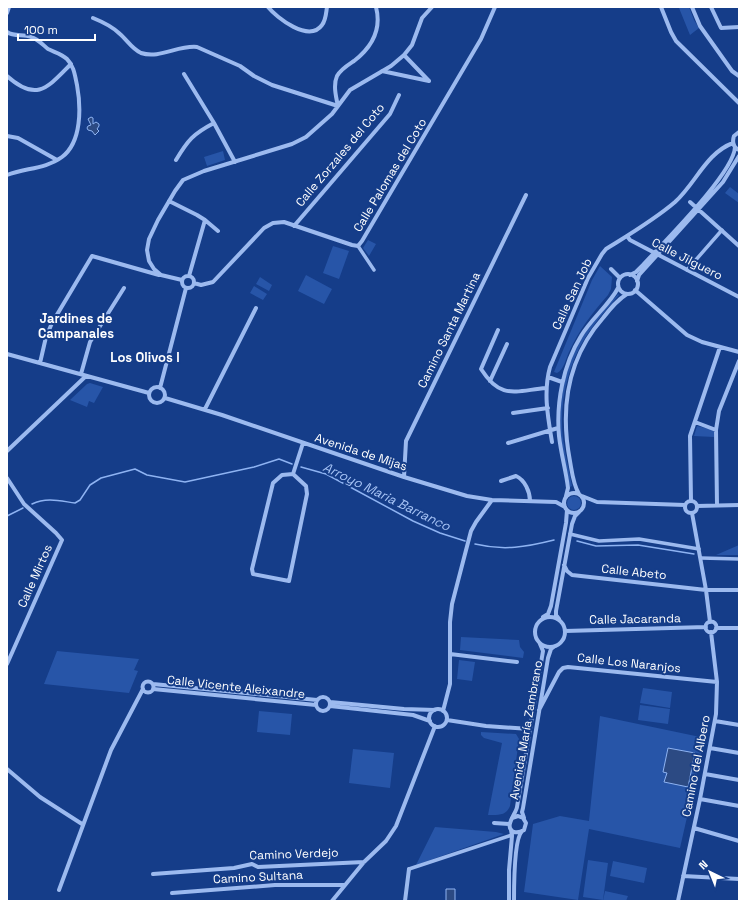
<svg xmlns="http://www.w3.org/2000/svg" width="746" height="908" viewBox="0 0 746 908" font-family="'Space Grotesk',sans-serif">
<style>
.green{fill:#2755a8}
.water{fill:#2c4a83;stroke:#8eb3f2}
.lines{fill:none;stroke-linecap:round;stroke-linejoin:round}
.stream{stroke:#8eb3f2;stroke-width:1.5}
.pedestrian{stroke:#9cbaef;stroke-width:3.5}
.minor{stroke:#9cbaef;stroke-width:4}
.labels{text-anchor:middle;stroke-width:4;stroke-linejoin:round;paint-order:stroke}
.street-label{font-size:12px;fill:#fff;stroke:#153d89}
.neighbourhood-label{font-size:13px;font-weight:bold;fill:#fff;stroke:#153d89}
.water-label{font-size:13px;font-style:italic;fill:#a7c4f6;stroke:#153d89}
</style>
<rect width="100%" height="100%" fill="#153d89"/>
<path class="green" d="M 681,7 L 689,7 L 694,20 L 699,28 L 690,35 L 679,8 Z
M 223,151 L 225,160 L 207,166 L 204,157 Z
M 730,187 L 739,194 L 739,203 L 725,193 Z
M 368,240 L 376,244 L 369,256 L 363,248 Z
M 333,246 L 349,251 L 339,279 L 323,273 Z
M 600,266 L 612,277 L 611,289 L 608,295 C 592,313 579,330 569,352 C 566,358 564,370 557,373 L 554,372 L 592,280 Z
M 306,275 L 332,289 L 324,304 L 298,291 Z
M 260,277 L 272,285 L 269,291 L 256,284 Z
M 254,286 L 267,294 L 263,300 L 250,293 Z
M 618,294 L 619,295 C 607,309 595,322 585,338 C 567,367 559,405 563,438 C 565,454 569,470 572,486 L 570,487 C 567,471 563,455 561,439 C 558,405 564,365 583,336 C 593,321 606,308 618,294 Z
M 90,383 L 103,387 L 94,403 L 89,401 L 87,407 L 70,400 L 87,384 Z
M 697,426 L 714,430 L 714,437 L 694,436 Z
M567 503a7 7 0 1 1 14 0a7 7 0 1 1-14 0Z
M 739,545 L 739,555 L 716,555 Z
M 461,637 L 519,640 L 520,647 L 524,652 L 523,658 L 460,650 Z
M 57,651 L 139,659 L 134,670 L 138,671 L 129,693 L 44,684 Z
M 459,660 L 475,662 L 472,681 L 457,679 Z
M 643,688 L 672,692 L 670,708 L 640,703 Z
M 640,705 L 670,709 L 668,724 L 638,720 Z
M 259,711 L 292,714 L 290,735 L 257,732 Z
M 600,716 L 705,738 L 680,848 L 589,829 L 578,900 L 524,892 L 533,824 L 560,816 L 589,821 Z
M 481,732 L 516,734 L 519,739 L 510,806 C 506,816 498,815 488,815 L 502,743 L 484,738 L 481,735 Z
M 353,749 L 394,753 L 390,788 L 349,783 Z
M 435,827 L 496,832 L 504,834 L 416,865 Z
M 588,860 L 608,863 L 603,900 L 583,897 Z
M 613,861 L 647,868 L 644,883 L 610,876 Z
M 605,891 L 628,896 L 626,901 L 603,901 Z"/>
<path class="water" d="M 91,117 L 93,118 L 93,124 L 96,122 L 99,124 L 99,126 L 97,129 L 99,131 L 95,135 L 92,131 L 88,130 L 87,128 L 88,126 L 91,125 L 88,119 Z
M 668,748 L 695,753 L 688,787 L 664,782 L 667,773 L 663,772 Z
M 446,889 L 455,889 L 455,901 L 446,901 Z"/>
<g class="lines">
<path class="stream" d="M 301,467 L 326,474 L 413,521 L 440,533 L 465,541
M 32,504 C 47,497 60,501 75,503 L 80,500 L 90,485 L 101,478 L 135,469 L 147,475 L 185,482 L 254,467 L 279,459 L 292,464
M 7,516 L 23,508
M 577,541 L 596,546 L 638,545 L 694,554
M 475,544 C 504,551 526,547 554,540"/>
<path class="pedestrian" d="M 358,246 L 374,270
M 687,270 L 722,230
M 570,534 L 599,541 L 639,539 L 699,549
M 701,558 L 739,559
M 409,869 L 512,835"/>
<path class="minor" d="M 268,7 C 277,18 309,43 322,25 C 326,20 326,13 327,7
M 661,7 L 671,32 L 676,41 L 739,103
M 692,7 L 700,26 L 732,71 L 739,76
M 711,7 L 721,28 L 739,27
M 7,13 L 9,7
M 93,18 C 103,22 113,27 120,34 C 127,40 132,49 141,53 C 160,59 178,45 197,47 L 240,66 L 254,76 L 272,85 L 338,106 C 336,97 333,85 337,76 C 341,69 348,65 354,61 C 372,47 382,30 376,7
M 7,32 C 14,37 23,34 31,37 C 38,39 43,45 48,49 C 54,52 62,54 67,59 C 74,66 75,76 77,85 C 81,107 82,142 62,157 C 46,169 25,168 7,175
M 404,55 L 429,81
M 382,71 L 429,81
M 184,74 L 214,123 L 235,162
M 7,76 C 37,103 48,87 71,64
M 739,132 L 734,136 C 732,142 733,147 739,150
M 7,136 L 18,138 L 57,160
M 176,160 C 188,140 193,134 214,123
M 169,201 L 197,215 L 205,220 L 189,276
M 690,202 L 739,246
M 205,220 L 218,231
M 294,226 L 390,114 L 399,95
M 627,236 L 630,240 L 739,297
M 611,269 L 620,278
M618 284a10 10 0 1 1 20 0a10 10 0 1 1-20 0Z
M 630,275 L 636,272 L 642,266 C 662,244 734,173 735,147
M182 282a6 6 0 1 1 12 0a6 6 0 1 1-12 0Z
M 182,280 L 161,275 L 154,269 L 149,261 L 147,250 L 149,239 L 158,220 L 175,191 L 183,180 L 204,171 L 292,144 L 306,137 L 332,114 L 350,90 L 391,66 L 404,55 L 412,45 L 422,18 L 432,7
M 637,281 L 639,275 L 723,182 L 739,156
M 194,283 L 201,285 L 213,282 L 264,228 L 273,223 L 284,222 L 352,245 L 358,246 L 362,241 L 481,39 L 495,7
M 635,290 L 687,335 L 702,342 L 739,352
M 498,330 L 481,369 C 501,400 514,391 546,388
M 7,354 L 149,393
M 40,363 L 46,337 L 52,323 L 92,256 L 159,275
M 81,374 L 90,342 L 124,288
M 548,377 L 562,382
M 490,381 L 507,344
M149 395a8 8 0 1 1 16 0a8 8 0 1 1-16 0Z
M 160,388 L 186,288
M 165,398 L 222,415 L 404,477 L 467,496 L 492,500 L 556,502 L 565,507
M 205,409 L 256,308
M 513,413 L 548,408
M 695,422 L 716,430
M 552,442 C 548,418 543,392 550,367 L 588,278 L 602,254 L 606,249 C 630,234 654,220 675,202 C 696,183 706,153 733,143
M 508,443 L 558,428
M 7,451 L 86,376
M 293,474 L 306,486 L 307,494 L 289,581 L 253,574 L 252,569 L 273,483 L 282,475 Z
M 293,474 L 303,443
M 404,477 L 406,441 L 526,195
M 7,478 L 24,504 L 56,533 L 62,540 L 7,664
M 501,481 L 516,476 C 525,480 530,492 530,501
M564 503a10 10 0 1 1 20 0a10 10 0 1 1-20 0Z
M 579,494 C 573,484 572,472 570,461 C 560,409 567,359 603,318 C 610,309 617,300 627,294
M 566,496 L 568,488 C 566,471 561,454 559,436 C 556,403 563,365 581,336 C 591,319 610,304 618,288
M 582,496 L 597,502 L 685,505
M685 507a6 6 0 1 1 12 0a6 6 0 1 1-12 0Z
M 691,501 L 690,436 L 720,347
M 717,505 L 716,430 L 719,411 L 739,361
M 697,506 L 739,505
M 692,513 L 706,590 L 710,622
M 564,565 L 567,571 L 572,575 L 706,590 L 739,590
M535 632a15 15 0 1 1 30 0a15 15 0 1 1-30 0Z
M 543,617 L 548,614 L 551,606 L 566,523 L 567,510
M 559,619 L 556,615 L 556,611 L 572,524 L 575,516 L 579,512
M705.5 627a5.5 5.5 0 1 1 11 0a5.5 5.5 0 1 1-11 0Z
M 716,628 L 739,628
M 565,631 L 706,627
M 450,654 L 517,662
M142.5 687a5.5 5.5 0 1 1 11 0a5.5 5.5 0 1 1-11 0Z
M 153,684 L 317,700
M 153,689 L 316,705
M316 704a7 7 0 1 1 14 0a7 7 0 1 1-14 0Z
M 330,702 L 404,709 L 435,710
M 330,706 L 413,715 L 430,721
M429 718a9 9 0 1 1 18 0a9 9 0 1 1-18 0Z
M 539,710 L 559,672 L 563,668 L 568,667 L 717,682
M 443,711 L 450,684 L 450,622 L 452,604 L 471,531 L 476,522 L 492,500
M 447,720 L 486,726 L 530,729
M 715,721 L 739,725
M 710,748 L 739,753
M 7,769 L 40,797 L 82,824
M 705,774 L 739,780
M 700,799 L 739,806
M 512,818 L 518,816 L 523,818 L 526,823 L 524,830 C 521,832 518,833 514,832 C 503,827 516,814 517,807 L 543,651 L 540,644
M 524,818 L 522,812 L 523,808 L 548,658 L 551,649 L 555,646
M 494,823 L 509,824
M 694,828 L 739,841
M 153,874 L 234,868 L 252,864 L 258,867 L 364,862
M 683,876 L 739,879
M 59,890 L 111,750 L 143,689
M 172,893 L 275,885 L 344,885
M 332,901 L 364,862 L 386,841 L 396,826 L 435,726
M 405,901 L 409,869
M 509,901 L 509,870 L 512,836 L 511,830
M 514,901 C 514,887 514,839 522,831
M 678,901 L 700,799 L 716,714 L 717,682 L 711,632"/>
</g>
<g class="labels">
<g class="street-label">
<text transform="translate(340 155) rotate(-50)" y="4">Calle Zorzales del Coto</text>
<text transform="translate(390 175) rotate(-59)" y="4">Calle Palomas del Coto</text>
<text transform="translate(687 259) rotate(27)" y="4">Calle Jilguero</text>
<text transform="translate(572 294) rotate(-65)" y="4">Calle San Job</text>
<text transform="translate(449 330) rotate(-64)" y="4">Camino Santa Martina</text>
<text transform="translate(361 452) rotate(18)" y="4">Avenida de Mijas</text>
<text transform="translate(634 572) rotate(6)" y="4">Calle Abeto</text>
<text transform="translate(35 576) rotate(-66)" y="4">Calle Mirtos</text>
<text transform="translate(635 619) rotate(-1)" y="4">Calle Jacaranda</text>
<text transform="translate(629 663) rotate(6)" y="4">Calle Los Naranjos</text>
<text transform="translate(236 687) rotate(6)" y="4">Calle Vicente Aleixandre</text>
<text transform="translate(526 730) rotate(-80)" y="4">Avenida María Zambrano</text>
<text transform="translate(696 766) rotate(-79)" y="4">Camino del Albero</text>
<text transform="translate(294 854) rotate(-2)" y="4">Camino Verdejo</text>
<text transform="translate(258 877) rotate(-3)" y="4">Camino Sultana</text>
</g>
<g class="neighbourhood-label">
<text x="76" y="323">Jardines de<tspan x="76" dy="15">Campanales</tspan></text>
<text x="145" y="362">Los Olivos I</text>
</g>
<g class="water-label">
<text transform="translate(387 496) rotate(26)" y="5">Arroyo Maria Barranco</text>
</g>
</g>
<rect width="746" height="908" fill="none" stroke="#ffffff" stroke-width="16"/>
<g transform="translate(710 872) rotate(317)" stroke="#153d89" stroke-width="3" paint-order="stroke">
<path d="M0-3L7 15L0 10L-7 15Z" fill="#ffffff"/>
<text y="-6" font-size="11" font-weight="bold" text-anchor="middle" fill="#ffffff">N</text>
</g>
<path d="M18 34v6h77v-6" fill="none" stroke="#ffffff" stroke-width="2"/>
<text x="24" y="34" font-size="12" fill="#ffffff" stroke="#153d89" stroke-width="3" paint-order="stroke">100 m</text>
</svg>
